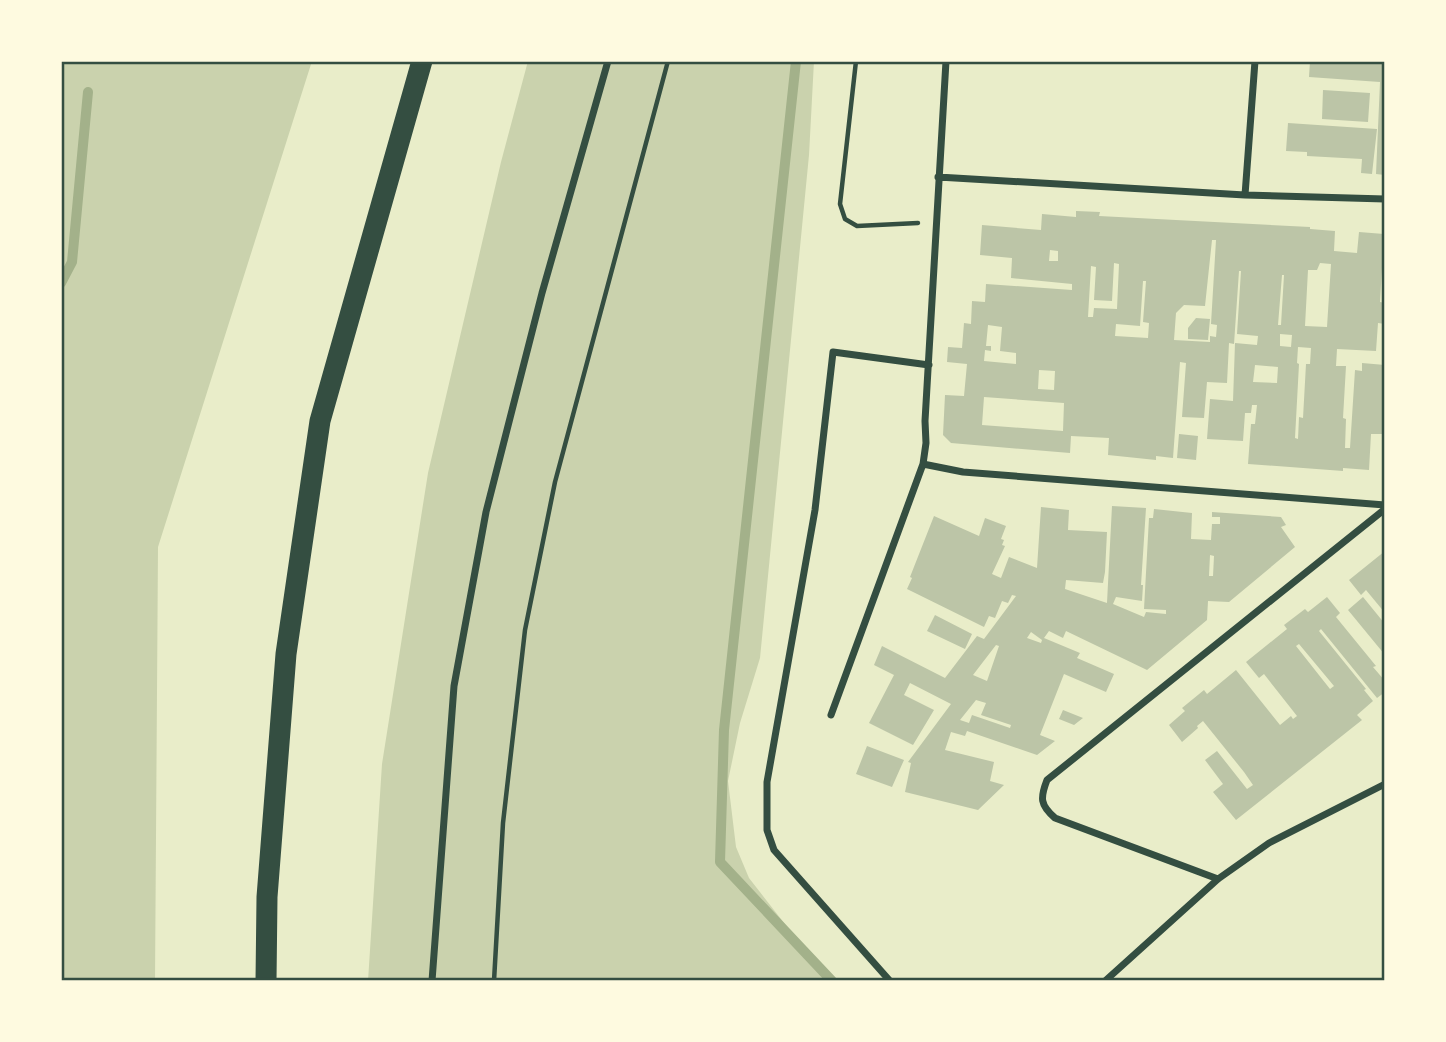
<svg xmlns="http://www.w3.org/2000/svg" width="1446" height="1042" viewBox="0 0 1446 1042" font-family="Montserrat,sans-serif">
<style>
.green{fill:#cad2ad}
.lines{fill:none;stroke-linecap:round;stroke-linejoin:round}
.stream{stroke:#a3b18a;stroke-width:10}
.building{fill:#bcc5a7;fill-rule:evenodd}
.path{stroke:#344e41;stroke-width:4.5}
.minor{stroke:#344e41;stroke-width:7}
.motorway{stroke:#344e41;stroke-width:21}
.neatline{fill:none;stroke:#344e41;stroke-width:2.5}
</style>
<rect width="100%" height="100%" fill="#e9edc9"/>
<path class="green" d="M 61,61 L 312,61 L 158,547 L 155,981 L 61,981 Z
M 528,61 L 814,61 L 809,155 L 760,658 L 740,723 L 728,781 L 736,847 L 749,878 L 806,951 L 838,981 L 368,981 L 382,764 L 428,473 L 501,162 Z"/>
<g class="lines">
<path class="stream" d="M 796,61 L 724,730 L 720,862 L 832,981
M 61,283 L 72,262 L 88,92"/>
</g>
<path class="building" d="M 1310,61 L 1385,61 L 1385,175 L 1376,174 L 1380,82 L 1309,77 Z
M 1323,90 L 1370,93 L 1368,122 L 1322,119 Z
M 1288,123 L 1377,129 L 1372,174 L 1361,173 L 1362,159 L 1307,156 L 1307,152 L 1286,151 Z
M 1076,211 L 1100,212 L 1099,216 L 1310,227 L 1310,229 L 1335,231 L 1334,251 L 1357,253 L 1359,232 L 1384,234 L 1380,302 L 1385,303 L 1385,324 L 1378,323 L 1376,351 L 1337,349 L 1336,366 L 1346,366 L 1343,418 L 1346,419 L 1345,448 L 1350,448 L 1355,370 L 1362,371 L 1362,363 L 1385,365 L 1385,434 L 1371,434 L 1369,470 L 1343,468 L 1343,471 L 1248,464 L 1251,424 L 1255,424 L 1257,405 L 1252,405 L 1251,413 L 1245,413 L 1243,441 L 1207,439 L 1210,399 L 1233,401 L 1235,343 L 1257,345 L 1258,336 L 1237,334 L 1241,271 L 1239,271 L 1234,344 L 1229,343 L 1227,383 L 1207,382 L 1204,418 L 1182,417 L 1186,363 L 1180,362 L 1173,458 L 1156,456 L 1156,460 L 1108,455 L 1109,438 L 1071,436 L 1070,453 L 951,443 L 943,435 L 945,395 L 964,396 L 967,364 L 947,362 L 948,347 L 962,348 L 964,323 L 971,324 L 972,301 L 985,302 L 986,284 L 1072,290 L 1072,284 L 1011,278 L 1012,258 L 980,255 L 982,225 L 1041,230 L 1042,214 L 1076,217 ZM 1212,240 L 1216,240 L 1211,324 L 1217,325 L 1216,337 L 1210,336 L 1210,342 L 1174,340 L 1176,313 L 1184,305 L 1205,306 ZM 1050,250 L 1058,251 L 1058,261 L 1049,261 ZM 1114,263 L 1119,264 L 1117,309 L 1094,308 L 1093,317 L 1088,317 L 1091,266 L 1096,267 L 1094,300 L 1112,301 ZM 1320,263 L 1331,264 L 1327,327 L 1305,326 L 1308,270 L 1317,270 ZM 1282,275 L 1284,275 L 1281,325 L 1278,325 ZM 1143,281 L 1146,281 L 1143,322 L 1149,323 L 1148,338 L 1115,336 L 1116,324 L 1140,326 ZM 988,325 L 1002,327 L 1000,351 L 1016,353 L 1016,364 L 984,361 L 985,350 L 991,351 L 991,346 L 986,346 ZM 1280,334 L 1292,335 L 1291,347 L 1280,346 ZM 1298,347 L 1311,348 L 1310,364 L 1306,364 L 1303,418 L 1299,417 L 1298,439 L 1295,438 L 1299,364 L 1297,363 ZM 1255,365 L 1278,367 L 1277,383 L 1253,382 ZM 1039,370 L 1055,371 L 1054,390 L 1038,389 ZM 984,397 L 1064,403 L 1063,431 L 982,425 Z
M 1196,318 L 1210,319 L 1208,340 L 1188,339 L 1188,328 Z
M 1179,434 L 1198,436 L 1196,460 L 1177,458 Z
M 1112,506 L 1146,508 L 1141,585 L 1143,585 L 1142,601 L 1116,597 L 1113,604 L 1144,617 L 1146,612 L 1166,614 L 1166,610 L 1144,609 L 1149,518 L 1153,518 L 1154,509 L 1192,513 L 1191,539 L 1211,540 L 1212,524 L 1220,524 L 1220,517 L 1212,517 L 1212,512 L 1281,517 L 1286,525 L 1281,527 L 1295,547 L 1229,602 L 1208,601 L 1207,620 L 1147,670 L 1066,631 L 1063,638 L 1049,631 L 1044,638 L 1080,653 L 1077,658 L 1114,674 L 1106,692 L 1064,674 L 1040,735 L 1055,741 L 1037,755 L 967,731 L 965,736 L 951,732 L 945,750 L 994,762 L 990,781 L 1004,785 L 978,810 L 905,792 L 911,763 L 908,762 L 951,704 L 910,683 L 904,695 L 934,710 L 913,745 L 869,723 L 894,675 L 874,665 L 882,646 L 945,678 L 977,636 L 984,639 L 1016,596 L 1012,595 L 1008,603 L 1002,601 L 995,618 L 989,616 L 984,627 L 907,589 L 912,578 L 910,577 L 934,516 L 979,536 L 985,518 L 1006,526 L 1001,539 L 1004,540 L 1002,545 L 1005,546 L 992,574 L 1001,578 L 1009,557 L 1037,568 L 1041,507 L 1069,510 L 1068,530 L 1107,532 L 1105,572 L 1103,583 L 1066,580 L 1065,589 L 1107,603 ZM 1210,555 L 1214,556 L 1213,576 L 1209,576 ZM 1031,632 L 1042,640 L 1041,643 L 1027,638 ZM 996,645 L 999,646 L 987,681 L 973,675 ZM 976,700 L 986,703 L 981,715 L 1011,725 L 1010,728 L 972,715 L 969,723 L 960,720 Z
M 1385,551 L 1385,613 L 1366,590 L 1361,595 L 1349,580 Z
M 1327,597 L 1340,613 L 1336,617 L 1376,666 L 1373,667 L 1385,681 L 1385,692 L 1377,698 L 1321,629 L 1319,631 L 1366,689 L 1364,690 L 1373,701 L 1357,715 L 1362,720 L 1236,820 L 1213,792 L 1223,784 L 1205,760 L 1217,751 L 1247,789 L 1253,785 L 1244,772 L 1203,721 L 1197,726 L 1198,728 L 1182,742 L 1169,725 L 1185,711 L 1182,708 L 1204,690 L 1207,694 L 1236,670 L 1280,725 L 1291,716 L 1293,719 L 1297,716 L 1264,674 L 1259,678 L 1246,662 L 1287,629 L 1284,625 L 1305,609 L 1308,612 ZM 1299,644 L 1334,686 L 1330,689 L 1296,646 Z
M 1363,597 L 1385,624 L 1385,655 L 1348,610 Z
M 935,615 L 972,634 L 965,649 L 927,631 Z
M 1063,710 L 1083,718 L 1074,725 L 1059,719 Z
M 867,746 L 904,760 L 892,787 L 856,774 Z"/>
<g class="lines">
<path class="path" d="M 856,61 L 840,204 L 845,219 L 857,226 L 918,223
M 494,981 L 503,823 L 525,630 L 555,482 L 668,61"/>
<path class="minor" d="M 946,61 L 925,421 L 926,443 L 923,464 L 963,472 L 1385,505
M 938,177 L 1245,195 L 1385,199
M 1245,195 L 1255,61
M 831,715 L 923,464
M 1218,879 L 1055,818 C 1040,805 1040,798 1047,780 L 1385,509
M 432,981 L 454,686 L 486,512 L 542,293 L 608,61
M 890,981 L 774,850 L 767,830 L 767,782 L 815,510 L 833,352 L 929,365
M 1105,981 L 1218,879 L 1269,843 L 1385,784"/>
<path class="motorway" d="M 266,981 L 267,897 L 286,654 L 320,421 L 422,61"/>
</g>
<rect width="1446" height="1042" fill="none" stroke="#fefae0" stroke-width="126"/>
<rect x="63" y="63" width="1320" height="916" class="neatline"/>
</svg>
